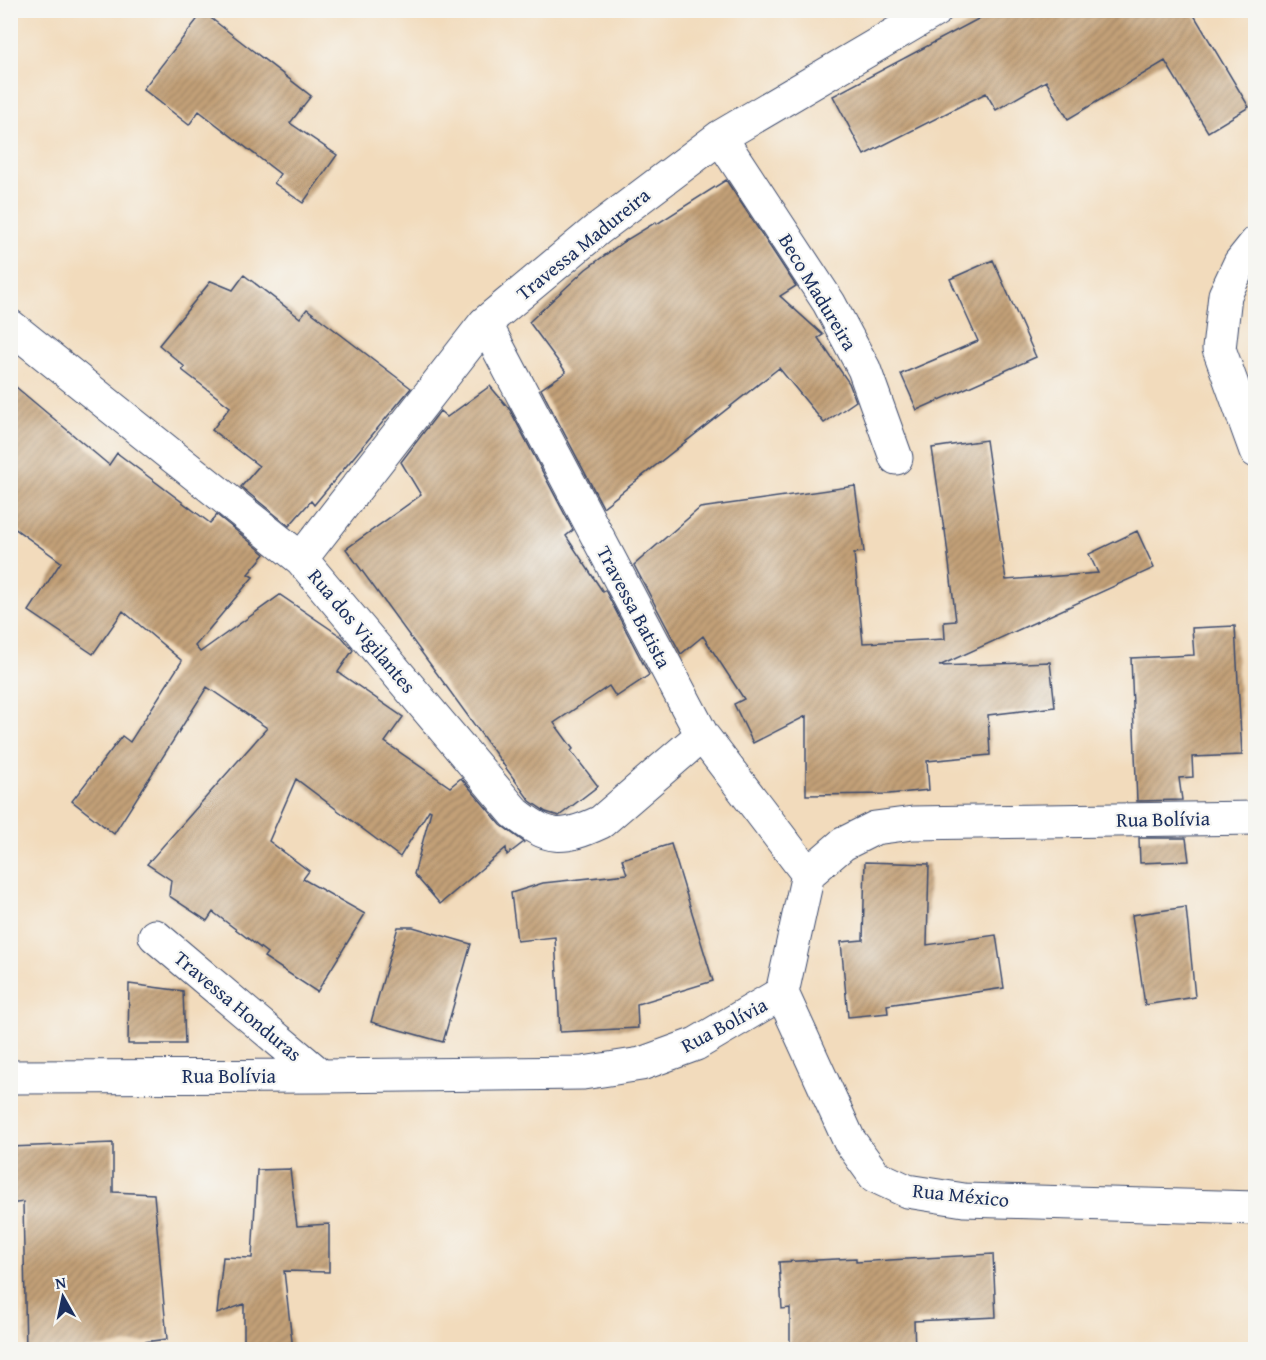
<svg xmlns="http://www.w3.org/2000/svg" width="1266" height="1360" viewBox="0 0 1266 1360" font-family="'Gentium Book Plus',serif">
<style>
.building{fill:url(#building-hatch)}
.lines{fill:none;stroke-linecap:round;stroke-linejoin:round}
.street-casing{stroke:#3b496c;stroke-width:35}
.street{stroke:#fff;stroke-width:33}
.labels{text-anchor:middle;stroke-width:4.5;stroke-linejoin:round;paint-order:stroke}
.street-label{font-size:20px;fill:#1b2f5e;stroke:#f6f6f2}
</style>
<defs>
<pattern id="building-hatch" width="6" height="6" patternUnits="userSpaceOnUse" patternTransform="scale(1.5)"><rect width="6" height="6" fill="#c3a077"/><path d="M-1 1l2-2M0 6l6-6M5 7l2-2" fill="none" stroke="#9e8365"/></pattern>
</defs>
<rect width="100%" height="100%" fill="#f6f6f2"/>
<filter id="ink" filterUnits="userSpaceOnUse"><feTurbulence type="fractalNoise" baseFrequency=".0167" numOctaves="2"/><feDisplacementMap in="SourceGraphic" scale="12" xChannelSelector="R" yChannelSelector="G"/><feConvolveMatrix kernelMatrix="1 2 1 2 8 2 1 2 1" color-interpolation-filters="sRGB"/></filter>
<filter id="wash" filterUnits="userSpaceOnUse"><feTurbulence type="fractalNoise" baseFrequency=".008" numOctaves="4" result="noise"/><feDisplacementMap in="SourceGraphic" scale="24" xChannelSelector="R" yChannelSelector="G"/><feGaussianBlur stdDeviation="1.35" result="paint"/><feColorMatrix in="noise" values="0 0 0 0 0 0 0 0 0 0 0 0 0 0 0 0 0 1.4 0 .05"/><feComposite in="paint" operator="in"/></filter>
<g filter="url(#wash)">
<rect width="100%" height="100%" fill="#f2dbbc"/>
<g id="blocks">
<path class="building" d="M 995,10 L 1191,10 L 1249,107 L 1208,132 L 1165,61 L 1068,119 L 1046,81 L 996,110 L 986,93 L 864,155 L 833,96 Z
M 203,12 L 311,96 L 290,123 L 337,155 L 303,203 L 274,183 L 280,174 L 199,111 L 189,125 L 143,89 Z
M 726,180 L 796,286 L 780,296 L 823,335 L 818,338 L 849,383 L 856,401 L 824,423 L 779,368 L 603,507 L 541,389 L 566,372 L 529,322 L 586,269 L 623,242 L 656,222 L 657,224 Z
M 993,260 L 1036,357 L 917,410 L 901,374 L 978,341 L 950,279 Z
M 244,275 L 300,318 L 307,309 L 411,388 L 314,505 L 311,501 L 289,526 L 241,487 L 259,466 L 212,430 L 230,407 L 182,370 L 185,367 L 159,345 L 211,281 L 233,290 Z
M 10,382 L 109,465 L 117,453 L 210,523 L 217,515 L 265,554 L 248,574 L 253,577 L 195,646 L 200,652 L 280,595 L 342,637 L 353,650 L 338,672 L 403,717 L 385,742 L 450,787 L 461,778 L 501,825 L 524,842 L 507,855 L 506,848 L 440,904 L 414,874 L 431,811 L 429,810 L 400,857 L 296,779 L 269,841 L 309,871 L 303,879 L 365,914 L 317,992 L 264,957 L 267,953 L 213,912 L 207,921 L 169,896 L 171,880 L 147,864 L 267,728 L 207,687 L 114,834 L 72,801 L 122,736 L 130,742 L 182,661 L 123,611 L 93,654 L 29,611 L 61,562 L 10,525 Z
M 490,386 L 510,410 L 573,530 L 566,536 L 603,592 L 605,590 L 649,675 L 616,697 L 609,686 L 554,723 L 573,749 L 571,751 L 598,786 L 559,816 L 546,812 L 530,801 L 346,549 L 421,495 L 401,462 L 440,411 L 447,417 Z
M 986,440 L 1006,580 L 1098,573 L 1089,554 L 1137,531 L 1154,568 L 939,666 L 1050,662 L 1055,707 L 988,715 L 990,755 L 927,761 L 929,790 L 889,794 L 806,795 L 806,716 L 753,743 L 734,704 L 744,699 L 703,636 L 681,654 L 634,565 L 700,508 L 855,486 L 864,552 L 854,553 L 863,643 L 945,639 L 944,622 L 956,621 L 945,530 L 944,530 L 932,448 Z
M 1235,626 L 1242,755 L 1192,757 L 1193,777 L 1179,778 L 1182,800 L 1137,801 L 1131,658 L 1194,655 L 1192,628 Z
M 1139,838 L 1186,838 L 1189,861 L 1140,863 Z
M 671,844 L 713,981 L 637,1004 L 638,1028 L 560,1032 L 555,937 L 517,941 L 511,893 L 543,883 L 627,874 L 622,859 Z
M 865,862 L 929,864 L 927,945 L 996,935 L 1004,988 L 887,1005 L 888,1013 L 848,1017 L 841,942 L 863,940 Z
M 1186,907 L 1195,997 L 1145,1005 L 1132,915 Z
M 398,927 L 413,927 L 471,944 L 443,1042 L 371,1022 Z
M 129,984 L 183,991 L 185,1044 L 128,1044 Z
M 113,1143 L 113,1192 L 154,1194 L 167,1339 L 82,1350 L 26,1350 L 23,1202 L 10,1204 L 10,1147 Z
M 290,1169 L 297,1226 L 329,1224 L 329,1272 L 284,1271 L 293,1350 L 244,1350 L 244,1304 L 217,1314 L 223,1257 L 252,1258 L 257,1170 Z
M 993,1254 L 996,1317 L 914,1321 L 915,1350 L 790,1350 L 790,1308 L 782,1309 L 779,1262 L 856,1258 L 856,1262 Z"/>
</g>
</g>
<g filter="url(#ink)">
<use href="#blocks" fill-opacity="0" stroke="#3b496c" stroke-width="1.5"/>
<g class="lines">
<g class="street-casing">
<path id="street" d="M 720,137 L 829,303 L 864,369 L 896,458
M 1256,243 L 1240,263 L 1225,295 L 1219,349 L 1256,451
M 485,323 L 702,735 L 808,874
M 10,326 L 301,559 L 515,813 C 549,840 562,840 601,822 L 702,735
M 301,559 L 485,323 L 598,229 L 720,137 L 936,10
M 155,936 L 321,1076
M 782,993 L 849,1140 L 875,1176 L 907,1191 L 964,1200 L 1256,1208
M 10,1077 L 321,1076 L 583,1073 L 641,1064 L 696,1044 L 782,993 L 808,874 L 843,844 L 875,828 L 913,823 L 1256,818"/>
</g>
<use href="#street" class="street"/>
</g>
</g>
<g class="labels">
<g class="street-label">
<text transform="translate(583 244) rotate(-39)" y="7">Travessa Madureira</text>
<text transform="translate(818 292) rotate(59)" y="7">Beco Madureira</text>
<text transform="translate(634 607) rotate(62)" y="7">Travessa Batista</text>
<text transform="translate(362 631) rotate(50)" y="7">Rua dos Vigilantes</text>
<text transform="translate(1163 819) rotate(-1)" y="7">Rua Bolívia</text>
<text transform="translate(238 1006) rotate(40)" y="7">Travessa Honduras</text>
<text transform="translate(724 1025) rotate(-28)" y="7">Rua Bolívia</text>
<text x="229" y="1083">Rua Bolívia</text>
<text transform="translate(961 1195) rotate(6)" y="7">Rua México</text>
</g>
</g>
<rect width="1266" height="1360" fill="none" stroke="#f6f6f2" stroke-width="36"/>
<g transform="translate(63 1297) rotate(351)" stroke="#f6f6f2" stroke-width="4.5" paint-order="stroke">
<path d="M0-4.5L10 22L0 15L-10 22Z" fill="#1b2f5e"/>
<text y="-9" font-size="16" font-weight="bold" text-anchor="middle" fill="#1b2f5e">N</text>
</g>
</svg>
